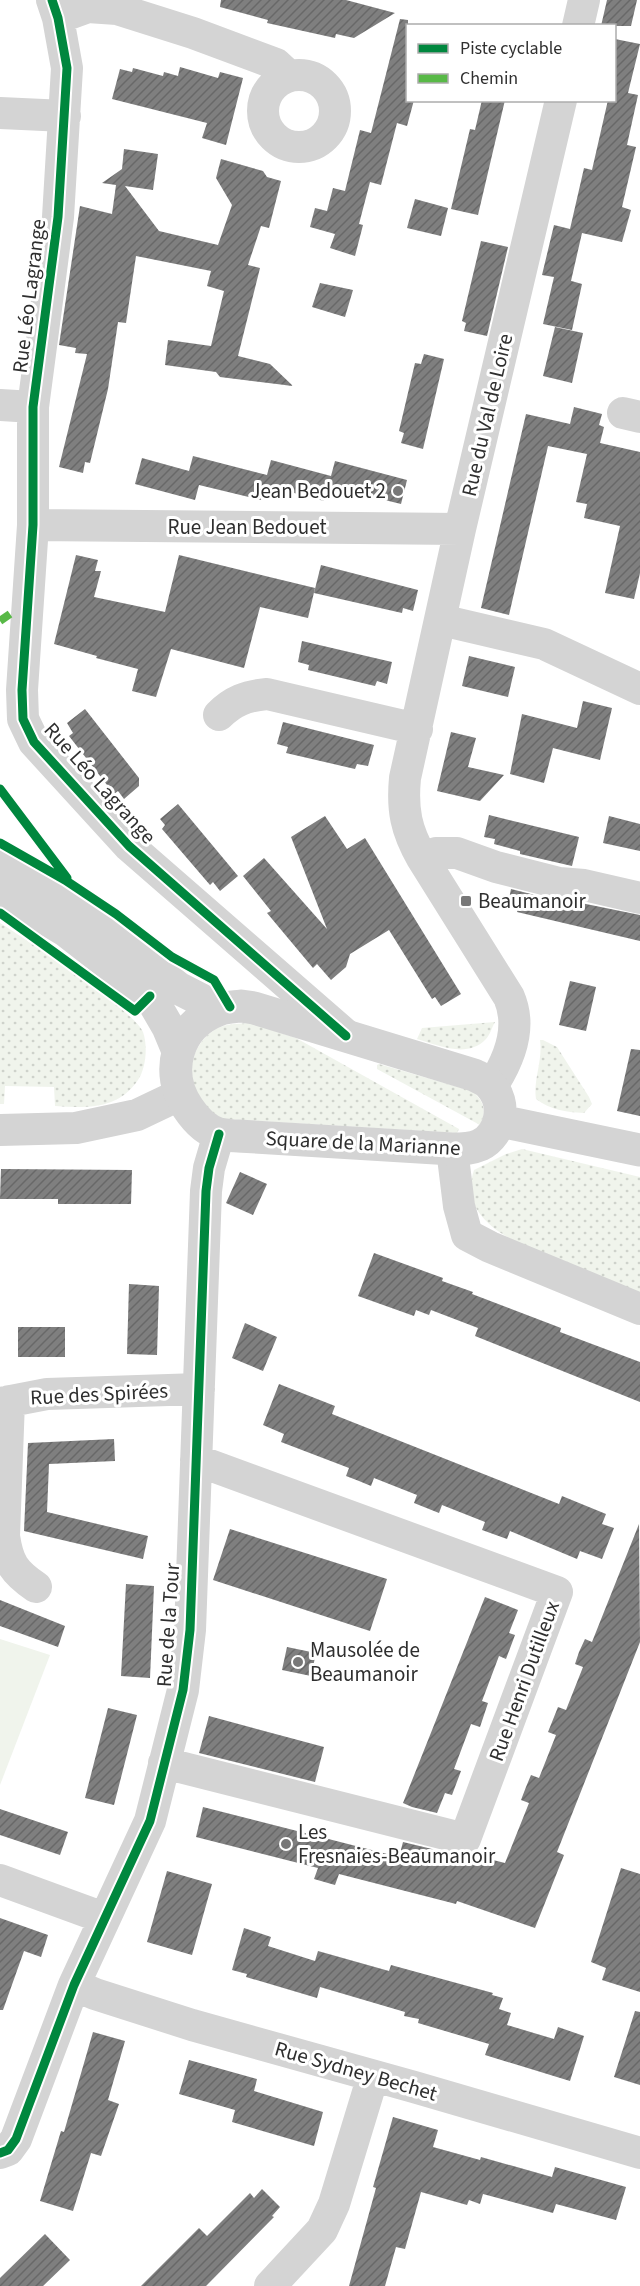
<svg xmlns="http://www.w3.org/2000/svg" width="640" height="2286" viewBox="0 0 640 2286" font-family="'Source Sans 3',sans-serif">
<style>
.grass{fill:url(#grass-dots)}
.park{fill:#f0f4ec}
.building{fill:url(#building-hatch)}
.lines{fill:none;stroke-linecap:round;stroke-linejoin:round}
.minor{stroke:#d4d4d4;stroke-width:32}
.tertiary{stroke:#d4d4d4;stroke-width:33}
.quiet{stroke:#58b947;stroke-width:8;stroke-dasharray:15 8;stroke-linecap:butt}
.cycleway-casing{stroke:#fff;stroke-width:13}
.cycleway{stroke:#00873e;stroke-width:9}
.poi-dot{fill:#787878;stroke:#fff;stroke-width:2}
.labels{text-anchor:middle;stroke-width:6;stroke-linejoin:round;paint-order:stroke}
.street-label{font-size:21px;fill:#2f2f2f;stroke:#fff}
.poi-label{font-size:21px;fill:#2f2f2f;stroke:#fff;text-anchor:start}
</style>
<defs>
<pattern id="grass-dots" width="8" height="8" patternUnits="userSpaceOnUse" patternTransform="scale(1.5)"><rect width="8" height="8" fill="#f0f4ec"/><path d="M2 2h.1M6 6h.1" fill="none" stroke="#ced2cb" stroke-width="1.8" stroke-linecap="round"/></pattern>
<pattern id="building-hatch" width="6" height="6" patternUnits="userSpaceOnUse" patternTransform="scale(1.5)"><rect width="6" height="6" fill="#7f7f7f"/><path d="M-1 1l2-2M0 6l6-6M5 7l2-2" fill="none" stroke="#686868"/></pattern>
</defs>
<rect width="100%" height="100%" fill="#fff"/>
<path class="grass" d="M 0,923 C 24,938 134,1010 143,1032 C 148,1046 146,1068 138,1080 C 118,1110 86,1108 55,1106 L 54,1087 L 5,1086 L 4,1104 L 0,1104 Z
M 495,1022 C 492,1027 490,1035 486,1039 C 467,1059 438,1045 417,1039 L 422,1028 Z
M 250,1023 L 296,1038 L 459,1129 L 457,1133 L 224,1119 C 212,1114 199,1104 194,1091 C 184,1069 197,1038 218,1028 C 228,1023 240,1024 250,1023 Z
M 540,1040 L 543,1040 L 557,1047 L 589,1097 L 592,1104 L 584,1113 C 565,1112 551,1110 536,1099 C 533,1080 543,1061 540,1040 Z
M 379,1064 L 472,1091 C 484,1101 487,1111 480,1125 L 377,1069 L 377,1065 Z
M 522,1149 L 640,1177 L 640,1294 C 616,1284 592,1274 567,1264 C 530,1248 455,1226 474,1170 L 506,1154 Z"/>
<path class="park" d="M 0,1639 L 50,1655 L 0,1785 Z"/>
<path class="building" d="M 221,0 L 346,0 L 395,13 L 354,38 L 336,34 L 335,38 L 267,23 L 268,20 L 220,7 Z
M 607,0 L 637,0 L 631,26 L 601,26 Z
M 400,19 L 408,20 L 408,100 L 414,100 L 407,126 L 397,123 L 381,185 L 370,182 L 359,224 L 363,225 L 355,256 L 330,248 L 335,234 L 310,227 L 315,208 L 327,211 L 333,188 L 345,191 L 360,130 L 371,133 Z
M 615,39 L 640,44 L 628,93 L 638,95 L 627,145 L 636,147 L 622,207 L 631,210 L 622,242 L 582,233 L 571,281 L 561,278 L 582,284 L 572,330 L 543,324 L 554,277 L 542,275 L 554,225 L 570,229 L 584,168 L 592,170 L 608,100 L 615,100 Z
M 180,67 L 218,78 L 220,72 L 243,78 L 226,145 L 202,138 L 207,123 L 112,99 L 120,69 L 132,72 L 133,68 L 163,76 L 164,72 L 178,76 Z
M 482,100 L 505,100 L 478,215 L 451,209 L 470,129 L 475,130 Z
M 124,149 L 158,154 L 153,190 L 125,186 L 159,231 L 218,245 L 232,205 L 216,178 L 221,159 L 263,171 L 267,177 L 281,181 L 269,228 L 261,226 L 248,265 L 260,268 L 238,356 L 270,364 L 293,386 L 220,377 L 216,372 L 165,365 L 168,340 L 211,346 L 224,291 L 207,286 L 211,271 L 136,256 L 126,323 L 118,322 L 108,389 L 90,463 L 85,462 L 83,473 L 59,467 L 87,354 L 75,353 L 76,348 L 59,345 L 80,206 L 112,214 L 116,185 L 102,183 L 122,169 Z
M 415,199 L 448,208 L 441,236 L 407,228 Z
M 481,241 L 508,247 L 487,336 L 464,331 L 466,323 L 462,321 Z
M 320,283 L 353,290 L 345,317 L 312,307 Z
M 555,327 L 583,333 L 572,383 L 543,376 Z
M 424,354 L 444,359 L 423,449 L 401,443 L 404,433 L 399,431 L 415,363 L 421,364 Z
M 574,407 L 602,414 L 599,425 L 604,427 L 600,443 L 640,452 L 640,573 L 634,599 L 605,593 L 620,526 L 584,518 L 587,504 L 576,502 L 587,454 L 548,446 L 509,615 L 481,608 L 526,414 L 570,424 Z
M 193,456 L 267,475 L 271,460 L 331,476 L 335,461 L 407,480 L 401,504 L 328,486 L 324,501 L 264,485 L 261,500 L 199,485 L 195,500 L 135,484 L 142,458 L 189,471 Z
M 76,555 L 98,560 L 95,571 L 101,571 L 94,597 L 165,612 L 179,555 L 315,588 L 308,618 L 260,607 L 244,668 L 171,649 L 156,697 L 132,691 L 138,669 L 96,658 L 97,656 L 54,644 Z
M 321,565 L 418,590 L 413,611 L 403,608 L 402,613 L 314,593 Z
M 302,641 L 392,662 L 387,684 L 377,681 L 375,686 L 308,670 L 309,665 L 298,662 Z
M 469,656 L 515,667 L 508,697 L 462,686 Z
M 583,701 L 612,708 L 600,760 L 553,748 L 544,783 L 510,774 L 522,714 L 577,728 Z
M 85,709 L 139,778 L 139,786 L 124,799 L 118,791 L 114,794 L 69,736 L 73,733 L 67,723 Z
M 283,722 L 374,745 L 368,766 L 357,764 L 355,769 L 286,753 L 288,747 L 277,744 Z
M 451,732 L 476,738 L 468,767 L 504,775 L 480,801 L 437,791 Z
M 178,804 L 238,876 L 220,891 L 213,882 L 210,885 L 162,829 L 165,825 L 160,819 Z
M 489,815 L 579,837 L 572,866 L 520,854 L 520,851 L 494,844 L 495,839 L 484,837 Z
M 325,816 L 347,849 L 365,838 L 461,994 L 441,1006 L 435,997 L 432,999 L 389,930 L 350,954 L 346,967 L 331,980 L 317,964 L 313,968 L 267,913 L 271,911 L 243,876 L 264,858 L 327,929 L 291,837 Z
M 609,816 L 640,824 L 640,851 L 603,843 Z
M 511,889 L 555,900 L 581,903 L 640,915 L 640,941 L 517,912 L 518,907 L 508,904 Z
M 570,981 L 596,987 L 586,1031 L 559,1025 Z
M 631,1049 L 640,1050 L 640,1116 L 617,1111 Z
M 1,1169 L 132,1170 L 131,1204 L 58,1204 L 58,1199 L 0,1199 Z
M 240,1172 L 267,1184 L 253,1215 L 226,1203 Z
M 374,1253 L 443,1278 L 442,1281 L 473,1292 L 472,1294 L 561,1328 L 560,1332 L 640,1362 L 640,1402 L 475,1336 L 478,1328 L 431,1310 L 429,1315 L 416,1310 L 414,1316 L 358,1296 Z
M 129,1284 L 159,1286 L 157,1355 L 127,1354 Z
M 245,1323 L 277,1337 L 263,1371 L 232,1358 Z
M 18,1327 L 65,1327 L 65,1357 L 18,1357 Z
M 279,1384 L 335,1406 L 332,1414 L 559,1504 L 562,1496 L 606,1514 L 602,1524 L 614,1528 L 602,1559 L 580,1551 L 577,1559 L 510,1531 L 507,1539 L 482,1530 L 485,1522 L 442,1505 L 439,1513 L 414,1503 L 417,1495 L 374,1478 L 371,1486 L 359,1481 L 346,1476 L 349,1468 L 281,1442 L 284,1434 L 263,1425 Z
M 114,1439 L 115,1461 L 49,1464 L 47,1512 L 148,1536 L 143,1559 L 24,1531 L 28,1443 Z
M 639,1524 L 640,1642 L 557,1852 L 564,1855 L 535,1928 L 457,1901 L 456,1904 L 339,1874 L 335,1885 L 314,1879 L 318,1868 L 196,1837 L 203,1807 L 399,1857 L 403,1842 L 461,1856 L 473,1855 L 505,1863 L 529,1803 L 521,1800 L 526,1787 L 531,1775 L 539,1778 L 556,1735 L 548,1732 L 558,1707 L 566,1710 L 583,1667 L 575,1664 L 579,1652 L 585,1639 L 592,1642 Z
M 230,1529 L 387,1579 L 370,1631 L 213,1580 Z
M 126,1584 L 154,1586 L 150,1678 L 121,1676 Z
M 485,1597 L 518,1610 L 509,1633 L 515,1635 L 506,1659 L 499,1656 L 482,1701 L 488,1703 L 480,1727 L 471,1724 L 454,1769 L 461,1771 L 452,1795 L 445,1793 L 437,1813 L 412,1807 L 403,1803 Z
M 0,1600 L 65,1626 L 58,1647 L 0,1626 Z
M 287,1647 L 316,1653 L 311,1676 L 282,1670 Z
M 108,1708 L 137,1715 L 114,1805 L 85,1798 Z
M 209,1716 L 324,1747 L 315,1782 L 199,1753 Z
M 0,1809 L 68,1832 L 60,1855 L 0,1835 Z
M 621,1868 L 640,1874 L 640,1992 L 602,1980 L 606,1968 L 591,1962 Z
M 167,1871 L 212,1884 L 192,1955 L 147,1942 Z
M 0,1918 L 48,1935 L 41,1957 L 24,1951 L 3,2010 L 0,2010 Z
M 244,1928 L 271,1937 L 268,1946 L 315,1961 L 318,1951 L 389,1971 L 391,1965 L 493,1993 L 492,1995 L 503,1998 L 499,2009 L 511,2013 L 507,2025 L 554,2039 L 558,2027 L 584,2036 L 570,2081 L 485,2055 L 489,2044 L 418,2023 L 419,2019 L 404,2016 L 405,2012 L 320,1987 L 317,1998 L 246,1977 L 247,1974 L 232,1970 Z
M 635,2011 L 640,2012 L 640,2085 L 614,2077 Z
M 93,2032 L 125,2041 L 108,2100 L 119,2104 L 101,2156 L 91,2153 L 73,2211 L 40,2201 L 61,2131 L 64,2132 Z
M 189,2060 L 257,2079 L 254,2091 L 323,2112 L 314,2146 L 232,2122 L 235,2110 L 179,2094 Z
M 393,2117 L 438,2130 L 433,2147 L 480,2160 L 481,2157 L 552,2177 L 555,2167 L 626,2187 L 616,2220 L 556,2204 L 553,2213 L 483,2194 L 480,2204 L 469,2200 L 467,2205 L 421,2192 L 405,2249 L 396,2247 L 385,2286 L 349,2286 L 376,2188 L 373,2187 Z
M 262,2189 L 280,2207 L 272,2216 L 274,2217 L 206,2286 L 141,2286 L 199,2228 L 207,2236 L 250,2193 L 254,2198 Z
M 45,2234 L 70,2260 L 43,2286 L 0,2286 L 0,2278 Z"/>
<g class="lines">
<path class="minor" d="M 52,0 L 58,18 L 67,68 L 58,217 L 33,407 L 33,525 L 22,690 L 23,719 L 34,742 L 129,846 L 346,1035
M 58,18 L 88,7 L 117,9 L 193,33 L 276,64 L 289,76
M 578,26 L 584,0
M263 111a36 36 0 1 1 72 0a36 36 0 1 1-72 0Z
M 0,113 L 65,116
M 0,405 L 33,407
M 623,413 L 640,417
M 33,525 L 460,529
M 441,620 L 544,644 L 640,689
M 219,715 C 233,701 246,696 267,694 L 417,729
M 422,858 L 436,853 L 457,853 L 496,867 L 559,883 L 584,885 L 640,898
M 492,1086 C 509,1060 522,1027 509,997 L 422,858 C 406,830 402,810 405,778 L 460,529 L 561,100
M 0,1130 L 76,1128 L 137,1115 L 179,1095
M 452,1149 L 459,1206 L 467,1235 L 490,1247 L 640,1309
M 9,1401 L 4,1536 C 8,1563 14,1572 36,1587
M 0,1403 L 47,1394 L 199,1389
M 164,1763 L 465,1839 L 557,1592 L 196,1460
M 0,1880 L 104,1918
M 74,1985 L 95,1994 L 192,2025 L 414,2087 L 640,2153
M 0,2153 L 8,2150 L 16,2139 L 74,1985 L 150,1821 L 183,1690 L 190,1630 L 206,1191 L 209,1168 L 219,1134
M 270,2286 L 322,2230 L 334,2204 L 373,2076"/>
<path class="tertiary" d="M 0,864 L 30,880 L 74,908 L 109,933 L 178,988 L 219,1009
M 0,891 L 65,930 L 150,996 L 168,1027 L 178,1051
M 241,1006 L 254,1008 L 474,1075 C 480,1078 486,1080 490,1085 C 507,1103 502,1134 480,1145 C 471,1149 462,1149 452,1149 L 238,1136 C 232,1136 225,1135 219,1134 C 205,1130 196,1120 188,1108 C 164,1073 176,1026 218,1010 C 225,1007 233,1007 241,1006 Z
M 500,1121 L 640,1150"/>
<path class="quiet" d="M 0,621 L 10,614"/>
<g class="cycleway-casing">
<path id="cycleway" d="M 52,0 L 58,18 L 67,68 L 58,217 L 33,407 L 33,525 L 22,690 L 23,719 L 34,742 L 129,846 L 346,1036
M 0,789 L 67,878
M 0,843 L 65,880 L 116,914 L 172,957 L 214,980 L 230,1007
M 0,913 L 135,1011 L 150,996
M 0,2153 L 8,2150 L 16,2139 L 74,1985 L 150,1821 L 183,1690 L 190,1630 L 206,1191 L 209,1168 L 219,1134"/>
</g>
<use href="#cycleway" class="cycleway"/>
</g>
<g class="poi-dot">
<circle cx="398" cy="491" r="6"/>
<rect x="460" y="895" width="12" height="12" rx="3"/>
<circle cx="298" cy="1662" r="6"/>
<circle cx="286" cy="1844" r="6"/>
</g>
<g class="labels">
<g class="street-label">
<text transform="translate(29 296) rotate(-83)" y="7">Rue Léo Lagrange</text>
<text transform="translate(487 415) rotate(-77)" y="7">Rue du Val de Loire</text>
<text x="247" y="534">Rue Jean Bedouet</text>
<text transform="translate(100 783) rotate(48)" y="7">Rue Léo Lagrange</text>
<text transform="translate(363 1143) rotate(3)" y="7">Square de la Marianne</text>
<text transform="translate(99 1394) rotate(-3)" y="7">Rue des Spirées</text>
<text transform="translate(168 1625) rotate(-86)" y="7">Rue de la Tour</text>
<text transform="translate(524 1681) rotate(-70)" y="7">Rue Henri Dutilleux</text>
<text transform="translate(356 2071) rotate(16)" y="7">Rue Sydney Bechet</text>
</g>
<g class="poi-label">
<text x="386" y="498" text-anchor="end">Jean Bedouet 2</text>
<text x="478" y="908">Beaumanoir</text>
<text x="310" y="1657">Mausolée de<tspan x="310" dy="24">Beaumanoir</tspan></text>
<text x="298" y="1839">Les<tspan x="298" dy="24">Fresnaies-Beaumanoir</tspan></text>
</g>
</g>
<rect x="406" y="24" width="210" height="78" fill="#ffffff" stroke="#acacac" stroke-width="1.5"/>
<rect x="418" y="44" width="30" height="9" fill="#00873e" stroke="#acacac" stroke-width="1.5"/>
<text x="460" y="54" font-size="18" fill="#2f2f2f">Piste cyclable</text>
<rect x="418" y="74" width="30" height="9" fill="#58b947" stroke="#acacac" stroke-width="1.5"/>
<text x="460" y="84" font-size="18" fill="#2f2f2f">Chemin</text>
</svg>
